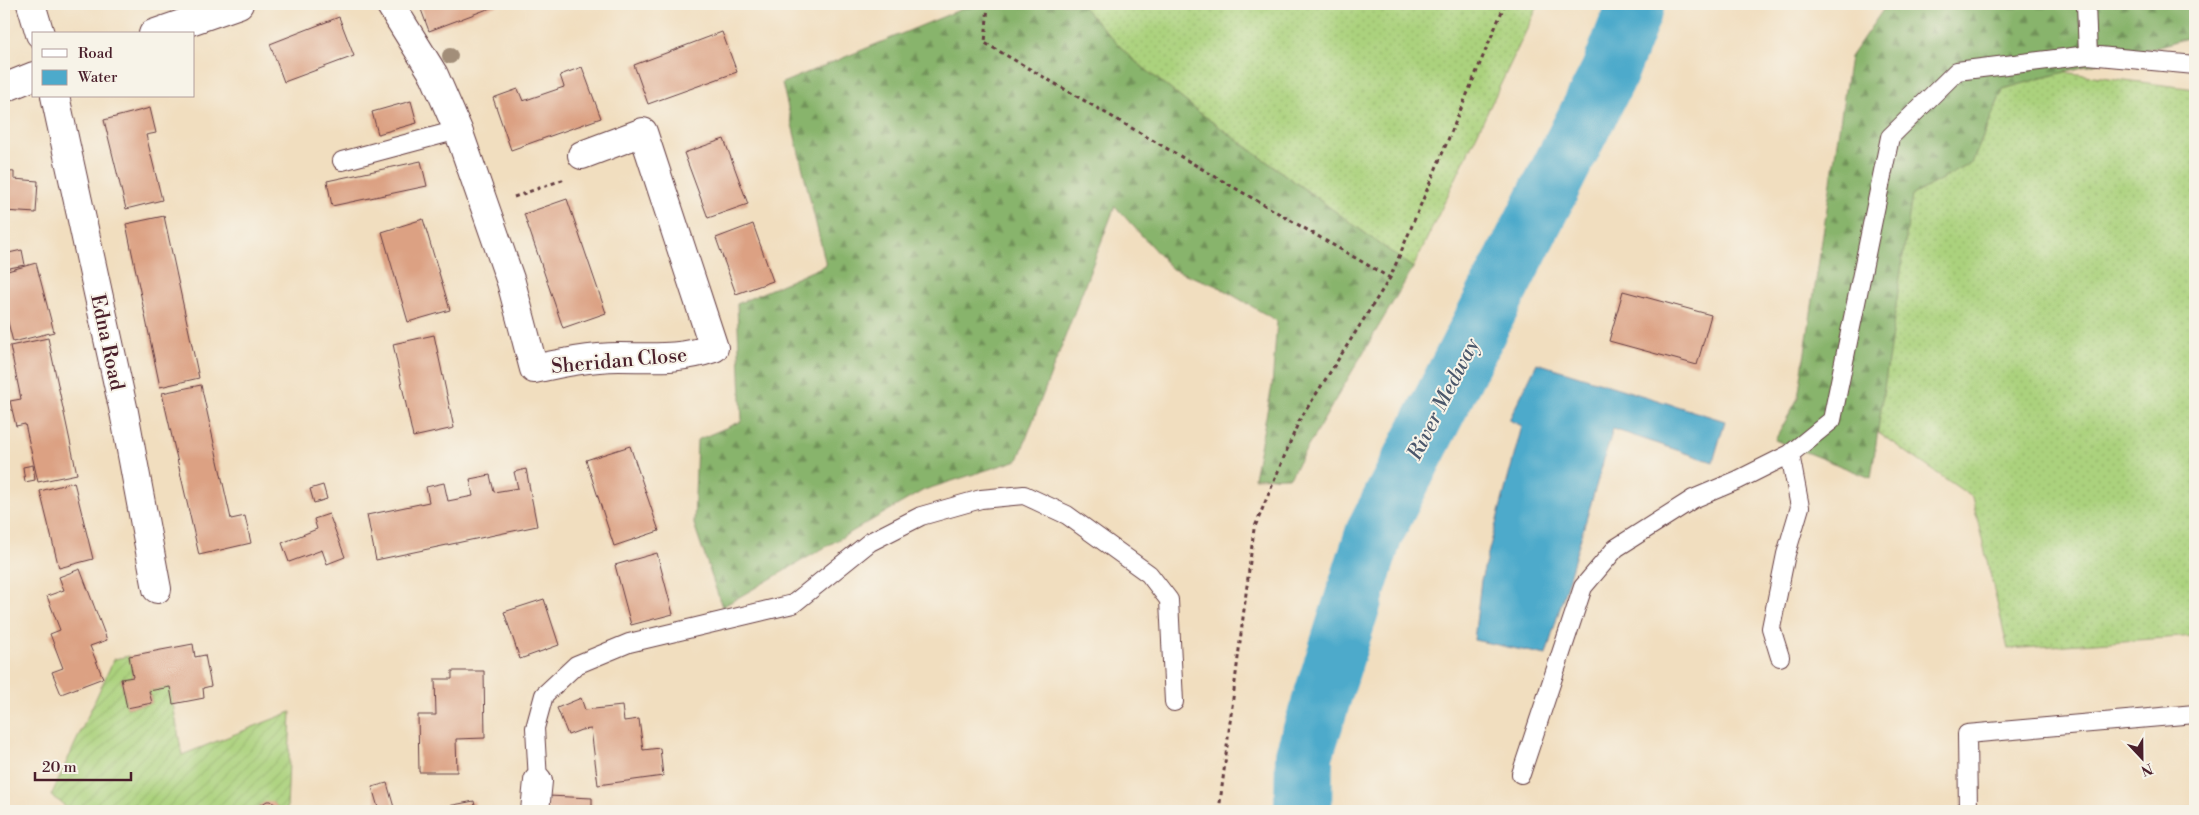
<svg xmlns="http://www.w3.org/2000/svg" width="2199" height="815" viewBox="0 0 2199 815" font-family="'Libre Bodoni',serif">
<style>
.grass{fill:url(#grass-dots);stroke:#7a7854}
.forest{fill:url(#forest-firs);stroke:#696a4c}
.garden{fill:url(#garden-furrows);stroke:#7a7854}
.water{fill:#4daacb;stroke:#4c647b}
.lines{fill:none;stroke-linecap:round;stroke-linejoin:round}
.river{stroke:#4daacb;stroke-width:58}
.building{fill:#dca183}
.service-casing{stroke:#633c41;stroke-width:20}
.minor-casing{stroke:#633c41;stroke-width:30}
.path{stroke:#633c41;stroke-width:3;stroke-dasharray:4 4;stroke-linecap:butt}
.service{stroke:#fff;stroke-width:18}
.minor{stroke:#fff;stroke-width:28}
.tree{fill:#a28e79}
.labels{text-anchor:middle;stroke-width:4;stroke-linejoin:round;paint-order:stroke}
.street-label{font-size:20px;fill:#4a1f2b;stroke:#f7f3e8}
.water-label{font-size:21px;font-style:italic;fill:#4b576b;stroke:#f7f3e8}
</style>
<defs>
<pattern id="grass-dots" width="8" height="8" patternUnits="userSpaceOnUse" patternTransform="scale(1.25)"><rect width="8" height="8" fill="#abd27d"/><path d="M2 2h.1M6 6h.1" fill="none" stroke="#95b46c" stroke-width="1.8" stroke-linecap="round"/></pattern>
<pattern id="forest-firs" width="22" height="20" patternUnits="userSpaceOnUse" patternTransform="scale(1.25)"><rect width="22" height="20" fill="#88b46c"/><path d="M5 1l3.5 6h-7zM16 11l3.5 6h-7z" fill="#719259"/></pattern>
<pattern id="garden-furrows" width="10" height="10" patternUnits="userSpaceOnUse" patternTransform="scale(1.25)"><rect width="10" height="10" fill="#abd27d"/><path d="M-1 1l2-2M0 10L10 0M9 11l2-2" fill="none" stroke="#95b46c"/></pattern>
</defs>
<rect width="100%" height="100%" fill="#f7f3e8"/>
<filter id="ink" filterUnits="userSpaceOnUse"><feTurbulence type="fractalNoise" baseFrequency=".02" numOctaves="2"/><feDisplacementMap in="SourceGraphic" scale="10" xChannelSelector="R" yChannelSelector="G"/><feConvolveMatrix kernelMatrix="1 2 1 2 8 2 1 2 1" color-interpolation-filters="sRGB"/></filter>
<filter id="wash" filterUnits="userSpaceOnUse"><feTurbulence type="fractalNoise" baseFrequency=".0096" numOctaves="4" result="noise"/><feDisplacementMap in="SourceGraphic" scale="20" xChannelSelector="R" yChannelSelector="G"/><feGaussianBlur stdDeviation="1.12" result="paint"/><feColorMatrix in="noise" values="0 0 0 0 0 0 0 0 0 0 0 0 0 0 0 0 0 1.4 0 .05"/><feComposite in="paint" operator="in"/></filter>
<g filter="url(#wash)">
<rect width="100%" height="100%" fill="#f1debf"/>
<path class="grass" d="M 1080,4 L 1539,4 L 1413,268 L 1200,113 L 1130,57 Z
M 2062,72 L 2195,89 L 2195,636 L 2008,649 L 1972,497 L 1877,432 L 1911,195 L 1972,163 L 2003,89 Z"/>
<path class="forest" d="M 974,4 L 1080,4 L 1130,57 L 1200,113 L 1413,268 L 1290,477 L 1254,478 L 1272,386 L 1277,321 L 1217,286 L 1172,269 L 1115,206 L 1018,460 L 924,490 L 722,607 L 694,524 L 697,440 L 742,421 L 737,304 L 826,265 L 782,83 Z
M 1887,4 L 2195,4 L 2195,36 L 2003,89 L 1972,163 L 1912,195 L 1871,478 L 1775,440 L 1798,398 L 1850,57 Z"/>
<path class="garden" d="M 129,656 L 133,677 L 121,679 L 127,708 L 152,703 L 149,691 L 170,687 L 182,755 L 291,712 L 287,810 L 277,810 L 277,806 C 270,800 267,801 259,806 L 259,810 L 250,809 L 249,811 L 68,811 L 62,803 L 51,796 L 114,659 Z"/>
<path class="water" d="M 1537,363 L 1725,421 L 1713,462 L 1613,429 L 1546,655 L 1474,640 L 1481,580 L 1522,426 L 1509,420 Z"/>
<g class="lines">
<path class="river" d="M 1303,811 L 1304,755 L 1374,534 L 1609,73 L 1636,4"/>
</g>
<g id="blocks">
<path class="building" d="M 419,4 L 501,4 L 429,31 Z
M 339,17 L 354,56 L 284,82 L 270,44 Z
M 722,32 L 737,72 L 648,104 L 634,65 Z
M 582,67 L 601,118 L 511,150 L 493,98 L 518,89 L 523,101 L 564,87 L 560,75 Z
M 411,101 L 417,123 L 378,134 L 372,112 Z
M 150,108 L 156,133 L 146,135 L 162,200 L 126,209 L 104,120 Z
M 724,139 L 748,204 L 708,218 L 684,153 Z
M 421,161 L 427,186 L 332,206 L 327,181 Z
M 4,171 L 14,172 L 14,179 L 38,181 L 36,213 L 4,211 Z
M 567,199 L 606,313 L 563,328 L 524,214 Z
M 164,216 L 199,378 L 160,387 L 126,224 Z
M 423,219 L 450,310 L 408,322 L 382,232 Z
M 753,224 L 773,281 L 736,294 L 716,238 Z
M 22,250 L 25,265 L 4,269 L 4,254 Z
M 36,263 L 54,332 L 13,342 L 4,306 L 4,272 Z
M 1623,291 L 1711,315 L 1697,365 L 1609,341 Z
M 434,335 L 454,428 L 413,437 L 393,344 Z
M 48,338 L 77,474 L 38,482 L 25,424 L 16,426 L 10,401 L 21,399 L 10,346 Z
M 201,385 L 231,519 L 245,516 L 251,543 L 199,555 L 162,393 Z
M 630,446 L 659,531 L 614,546 L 586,460 Z
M 33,465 L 35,480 L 25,482 L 23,467 Z
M 526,469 L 537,526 L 376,560 L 367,515 L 429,502 L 426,487 L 444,483 L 448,501 L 473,496 L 470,479 L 490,475 L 494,492 L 518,488 L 514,472 Z
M 74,482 L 93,559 L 59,568 L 40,491 Z
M 323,485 L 327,499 L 314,503 L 310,489 Z
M 329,514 L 345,557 L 327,564 L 322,550 L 289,562 L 282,543 L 317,529 L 314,519 Z
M 657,553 L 673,614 L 631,625 L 615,565 Z
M 80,569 L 107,640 L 90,646 L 103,678 L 61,694 L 52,672 L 63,668 L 50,634 L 60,630 L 47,596 L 64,590 L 59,577 Z
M 544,599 L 559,645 L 520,659 L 504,612 Z
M 193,644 L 195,657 L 205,655 L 211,686 L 203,688 L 204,698 L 173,704 L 170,687 L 149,691 L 152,703 L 127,708 L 121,679 L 133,677 L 129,656 Z
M 452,671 L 484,671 L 485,738 L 456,739 L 457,772 L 419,772 L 418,715 L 436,715 L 435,679 L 452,679 Z
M 581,698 L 585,710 L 622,706 L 624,721 L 639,719 L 643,750 L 660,748 L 663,776 L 598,785 L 591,729 L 581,730 L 568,735 L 557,708 Z
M 387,783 L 395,811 L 379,811 L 372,787 Z
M 548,796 L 592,798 L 592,811 L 547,811 Z
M 267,801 L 271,801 L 277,806 L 277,811 L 259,811 L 259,806 Z
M 474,801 L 476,811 L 428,811 L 428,810 Z"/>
</g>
</g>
<g filter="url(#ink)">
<use href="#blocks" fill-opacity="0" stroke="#633c41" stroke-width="1"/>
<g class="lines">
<g class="service-casing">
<path id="service" d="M 2086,4 L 2088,55
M 342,161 L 458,130
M 1780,657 L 1771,628 L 1786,554 L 1800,507 L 1790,454
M 1521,774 L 1583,587 L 1616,548 L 1693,499 L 1738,480 L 1790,454 L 1832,420 L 1890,137 L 1957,71 L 2088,55 L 2195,65
M 538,781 L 535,728 L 544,695 L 576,665 L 629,643 L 793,604 L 870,542 L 921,516 L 981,499 L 1024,495 L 1067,515 L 1149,574 L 1169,600 L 1174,702
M 1968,811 L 1967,734 L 2195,714"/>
</g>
<g class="minor-casing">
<path id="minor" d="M 31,4 L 40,34
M 390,4 L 434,75 L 458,130 L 511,282 L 534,369 C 562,363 590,357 619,357 C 655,357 678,360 714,348 L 643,132 L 582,155
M 153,34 L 239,4
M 4,88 L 34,76
M 55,96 L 124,412 L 157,589
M 535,811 L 538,781"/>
</g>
<path class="path" d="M 988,4 L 985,43 L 1390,278
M 514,197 L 565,179
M 1219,811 L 1254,529 L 1299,421 L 1390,278 L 1505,4"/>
<use href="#service" class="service"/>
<use href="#minor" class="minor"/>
</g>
<circle class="tree" cx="450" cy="56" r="8"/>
</g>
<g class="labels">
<g class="street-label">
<text transform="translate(108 342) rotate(78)" y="7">Edna Road</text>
<text transform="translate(619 360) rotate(-5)" y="7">Sheridan Close</text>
</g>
<g class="water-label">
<text transform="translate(1443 399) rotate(-63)" y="7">River Medway</text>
</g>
</g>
<rect width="2199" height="815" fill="none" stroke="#f7f3e8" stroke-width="20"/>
<rect x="32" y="32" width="162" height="65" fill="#f7f3e8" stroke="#b29e9c"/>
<rect x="42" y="49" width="25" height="8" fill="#ffffff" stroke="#b29e9c"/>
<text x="78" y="58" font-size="15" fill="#4a1f2b">Road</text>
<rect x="42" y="70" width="25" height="15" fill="#4daacb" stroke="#b29e9c"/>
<text x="78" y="82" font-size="15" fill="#4a1f2b">Water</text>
<g transform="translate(2142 758) rotate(158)" stroke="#f7f3e8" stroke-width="4" paint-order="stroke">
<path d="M0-4L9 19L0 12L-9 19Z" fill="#4a1f2b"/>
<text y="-8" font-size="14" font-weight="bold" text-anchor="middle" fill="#4a1f2b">N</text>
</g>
<path d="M35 772v8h96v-8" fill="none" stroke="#4a1f2b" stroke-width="2.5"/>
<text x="42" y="772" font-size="15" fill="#4a1f2b" stroke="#f7f3e8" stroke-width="4" paint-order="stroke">20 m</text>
</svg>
